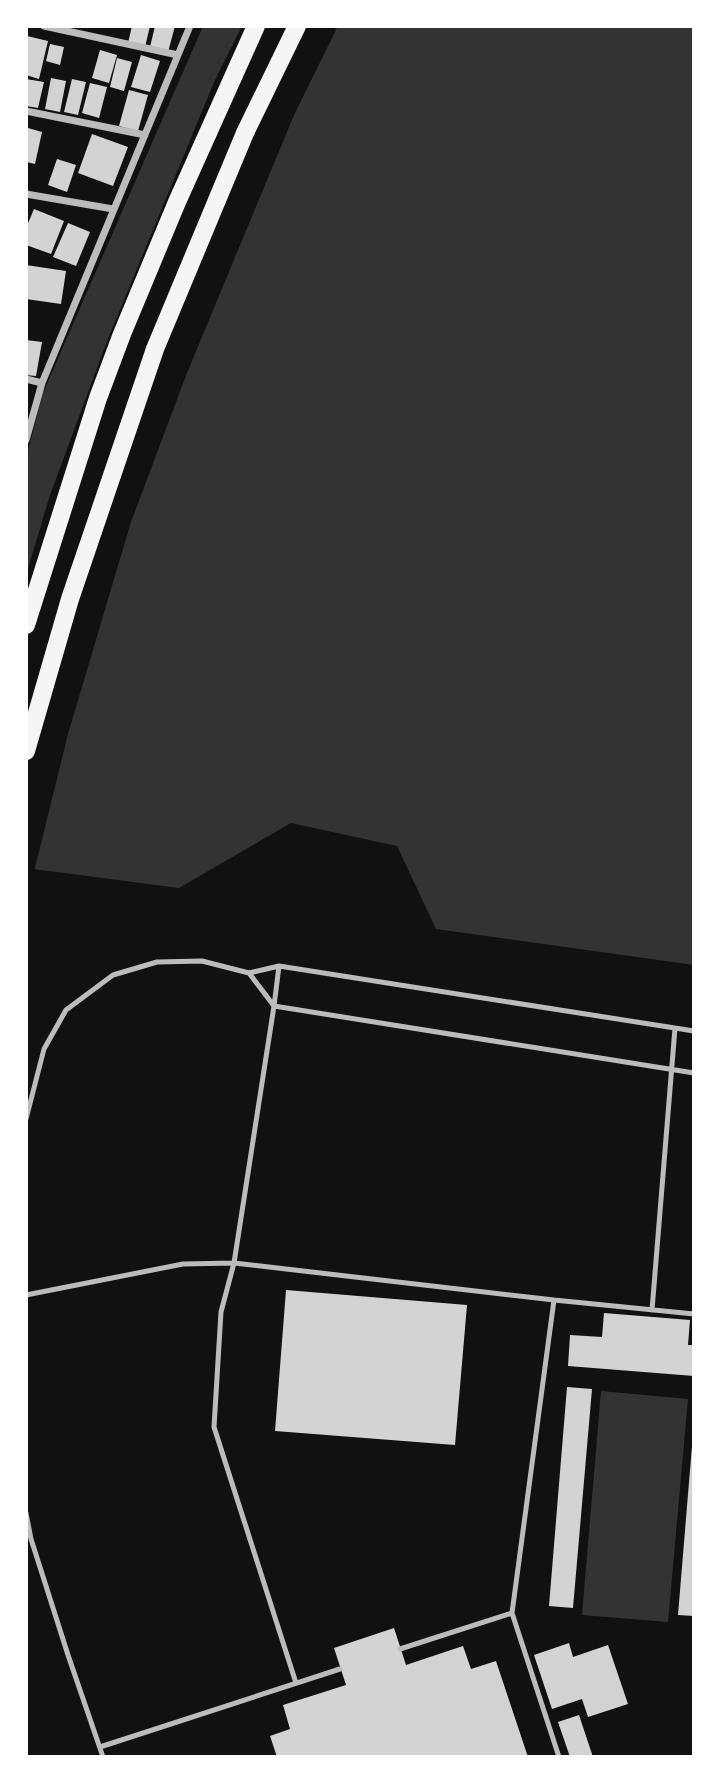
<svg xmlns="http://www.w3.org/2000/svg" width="720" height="1783" viewBox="0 0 720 1783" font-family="'Archivo Narrow',sans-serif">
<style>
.water{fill:#333}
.pier{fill:#111}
.building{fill:#d3d3d3}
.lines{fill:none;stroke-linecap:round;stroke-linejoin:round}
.service{stroke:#bcbcbc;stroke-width:5}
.minor{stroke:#bcbcbc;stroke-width:7}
.motorway{stroke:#f5f5f5;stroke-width:18}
</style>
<rect width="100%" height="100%" fill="#111"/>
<path class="water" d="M 203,26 L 694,26 L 694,965 L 436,929 L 397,846 L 291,823 L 179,888 L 26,868 L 26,458 L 43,393 Z
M 601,1391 L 688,1399 L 668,1622 L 582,1615 Z"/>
<path class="pier" d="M 242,26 L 338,26 L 294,115 L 187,373 L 131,522 L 68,734 L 34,872 L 26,871 L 26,575 L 50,495 L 107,341 L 215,80 Z"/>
<path class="building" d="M 132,26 L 150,26 L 145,47 L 128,43 Z
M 155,26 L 175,26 L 168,52 L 150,47 Z
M 27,36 L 48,41 L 39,79 L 26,75 Z
M 50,44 L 64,47 L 60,65 L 46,61 Z
M 100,50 L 117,55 L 109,83 L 92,78 Z
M 141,55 L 160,61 L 150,92 L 131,87 Z
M 117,58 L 132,62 L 124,91 L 110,87 Z
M 51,78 L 66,81 L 60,112 L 45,109 Z
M 26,79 L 44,82 L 38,108 L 26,106 Z
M 72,79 L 86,82 L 78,115 L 64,112 Z
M 90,83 L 107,87 L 99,118 L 82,113 Z
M 129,90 L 148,95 L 138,131 L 119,126 Z
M 28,128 L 42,132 L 35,164 L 26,162 L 26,129 Z
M 92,134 L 128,147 L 113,186 L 78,173 Z
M 57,159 L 76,165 L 67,192 L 48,185 Z
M 34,209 L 64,221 L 51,254 L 26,245 L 26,228 Z
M 68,223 L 90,232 L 76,266 L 53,257 Z
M 26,265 L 66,271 L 61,304 L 26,299 Z
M 26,340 L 42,342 L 36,376 L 26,375 Z
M 286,1290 L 467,1305 L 455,1445 L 275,1431 Z
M 604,1313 L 690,1320 L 688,1345 L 694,1345 L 694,1376 L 568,1366 L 570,1335 L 602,1337 Z
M 567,1387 L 592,1389 L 573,1608 L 549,1606 Z
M 692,1446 L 694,1446 L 694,1616 L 678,1615 Z
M 394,1628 L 406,1665 L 463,1646 L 471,1669 L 496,1661 L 528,1757 L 277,1757 L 270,1736 L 290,1729 L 283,1705 L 346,1685 L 334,1648 Z
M 569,1643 L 573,1657 L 608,1645 L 628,1704 L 588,1717 L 582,1699 L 552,1709 L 534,1655 Z
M 579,1715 L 593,1757 L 570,1757 L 558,1722 Z"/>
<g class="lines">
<path class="service" d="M 279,966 L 274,1006 L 234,1263 L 221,1312 L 214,1427 L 296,1683
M 249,973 L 274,1006 L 694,1073
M 26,1119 L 44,1049 L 66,1010 L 113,975 L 157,962 L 202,961 L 249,973 L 279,966 L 694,1031
M 26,1295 L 183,1264 L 234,1263 L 554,1300 L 694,1314
M 652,1310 L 675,1028
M 26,1513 L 31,1539 L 68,1655 L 103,1757
M 512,1613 L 559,1757
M 400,1649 L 512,1613 L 554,1300
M 100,1747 L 340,1669"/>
<path class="minor" d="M 44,26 L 178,55
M 26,111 L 145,135
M 26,194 L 113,209
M 26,379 L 42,383
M 26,440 L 42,383 L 190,26"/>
<path class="motorway" d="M 26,625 L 98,398 L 122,334 L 177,202 L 256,26
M 26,751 L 70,599 L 155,349 L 245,133 L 297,26"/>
</g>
<rect width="720" height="1783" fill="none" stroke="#ffffff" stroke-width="56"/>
</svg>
